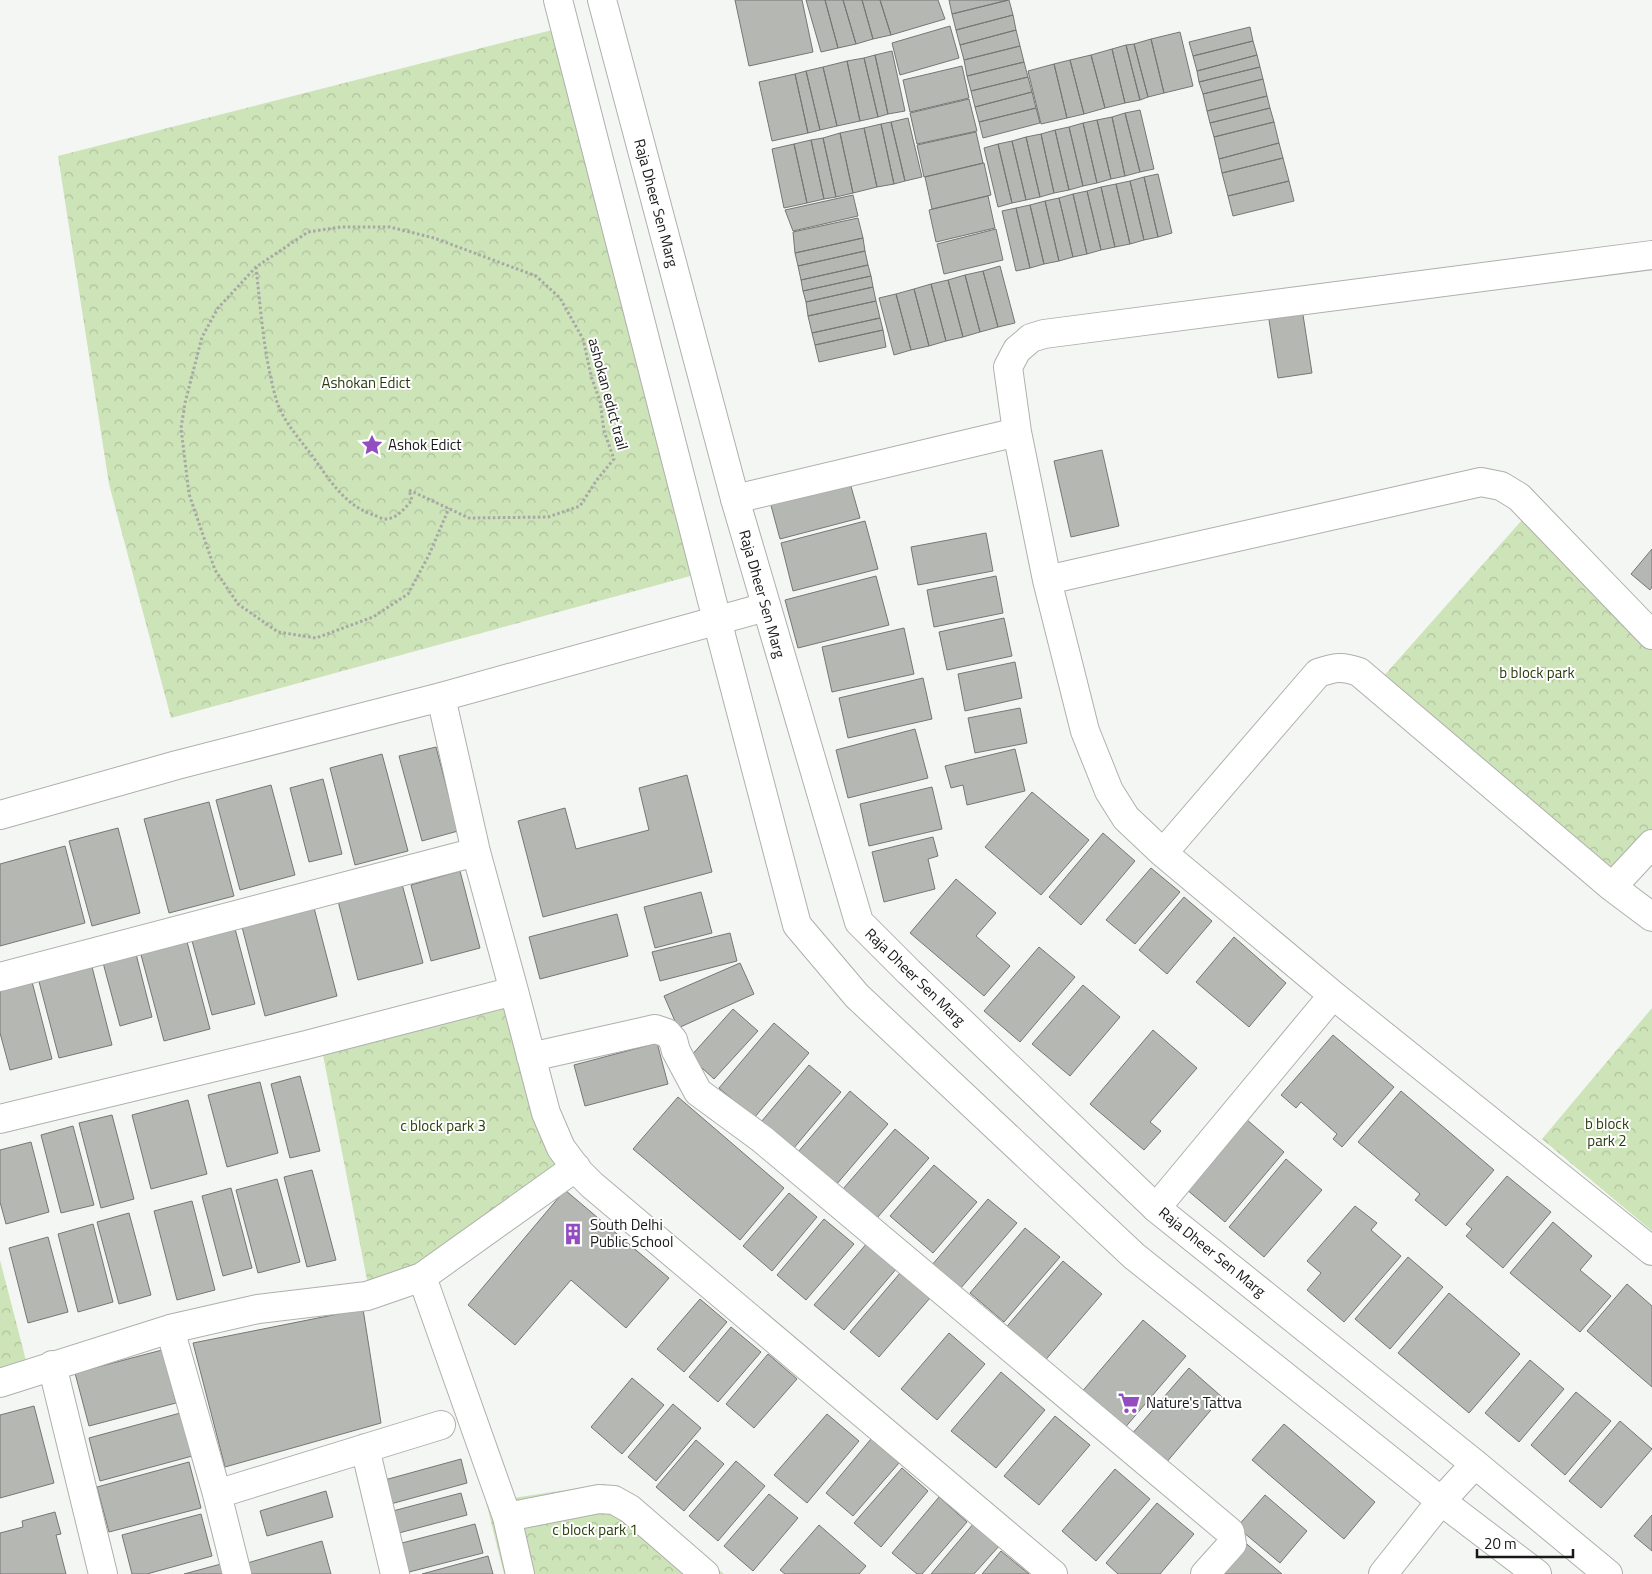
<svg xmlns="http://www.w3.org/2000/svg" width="1652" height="1574" viewBox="0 0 1652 1574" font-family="'Titillium Web',sans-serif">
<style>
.park{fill:url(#park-crowns)}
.building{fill:#b5b7b3;stroke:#767774}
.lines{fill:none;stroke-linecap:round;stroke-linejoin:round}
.minor-casing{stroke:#aeb0ad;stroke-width:30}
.tertiary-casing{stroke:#aeb0ad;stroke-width:30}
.path{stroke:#a7a8a6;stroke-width:3;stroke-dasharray:2.5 2.5;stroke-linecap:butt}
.minor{stroke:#fff;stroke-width:28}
.tertiary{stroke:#fff;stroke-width:28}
.labels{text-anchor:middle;stroke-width:4;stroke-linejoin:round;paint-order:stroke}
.street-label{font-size:15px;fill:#171817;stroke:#fff}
.park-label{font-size:15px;fill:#293e0c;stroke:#fff}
.poi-label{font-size:15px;fill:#171817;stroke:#fff;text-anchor:start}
</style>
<defs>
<pattern id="park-crowns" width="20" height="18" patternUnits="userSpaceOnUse" patternTransform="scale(1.25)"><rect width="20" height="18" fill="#cde3b8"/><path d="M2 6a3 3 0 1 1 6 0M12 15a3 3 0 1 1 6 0" fill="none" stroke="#afc29d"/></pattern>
</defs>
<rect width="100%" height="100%" fill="#f4f6f3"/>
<path class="park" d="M 552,30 L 694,575 L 171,718 L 109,484 L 58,156 Z
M 1529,512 L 1652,624 L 1652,861 L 1628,888 L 1374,687 Z
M 514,991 L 570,1159 L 422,1277 L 369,1290 L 323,1055 Z
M 1652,1008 L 1652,1231 L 1542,1139 Z
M 0,1260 L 30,1376 L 0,1384 Z
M 605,1484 L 641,1507 L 724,1574 L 504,1574 L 486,1502 Z"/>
<path class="building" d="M 735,0 L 802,0 L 813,52 L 749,66 Z
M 806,0 L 825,0 L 838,48 L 821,52 Z
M 825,0 L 843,0 L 856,44 L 838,48 Z
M 843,0 L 862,0 L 873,39 L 856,44 Z
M 862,0 L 880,0 L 891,35 L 873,39 Z
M 880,0 L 938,0 L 945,19 L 891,35 Z
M 949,0 L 1008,0 L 952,14 Z
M 1009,0 L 1013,15 L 956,30 L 952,14 Z
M 1013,15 L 1016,30 L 960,45 L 956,30 Z
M 950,26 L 959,58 L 900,75 L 892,43 Z
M 1250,27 L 1253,41 L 1193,56 L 1189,42 Z
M 1016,30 L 1020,46 L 964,60 L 960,45 Z
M 1180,32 L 1193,86 L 1164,93 L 1151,39 Z
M 1151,39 L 1164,93 L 1148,97 L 1134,44 Z
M 1253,41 L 1257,55 L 1197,71 L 1193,56 Z
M 1134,44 L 1148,97 L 1140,100 L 1126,45 Z
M 1126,45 L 1140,100 L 1125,103 L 1112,49 Z
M 1020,46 L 1024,62 L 967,76 L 964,60 Z
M 1112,49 L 1125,103 L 1105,108 L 1091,55 Z
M 892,51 L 905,111 L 888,114 L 875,55 Z
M 875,55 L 888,114 L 878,117 L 864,58 Z
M 1091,55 L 1105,108 L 1084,114 L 1070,60 Z
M 1257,55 L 1260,67 L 1199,82 L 1197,71 Z
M 864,58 L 878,117 L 860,121 L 847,61 Z
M 1070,60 L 1084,114 L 1067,118 L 1054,64 Z
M 847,61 L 860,121 L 837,126 L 823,67 Z
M 1024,62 L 1028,77 L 971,91 L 967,76 Z
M 1054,64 L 1067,118 L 1041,124 L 1028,71 Z
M 962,66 L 969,98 L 910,112 L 903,80 Z
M 823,67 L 837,126 L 820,130 L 806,71 Z
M 1260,67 L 1263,79 L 1203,94 L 1199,82 Z
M 806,71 L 820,130 L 808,133 L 795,74 Z
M 795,74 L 808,133 L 772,141 L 759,82 Z
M 1028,77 L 1032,92 L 975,107 L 971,91 Z
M 1263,79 L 1267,96 L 1207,111 L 1203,94 Z
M 1032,92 L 1036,108 L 979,122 L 975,107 Z
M 1267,96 L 1270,108 L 1210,123 L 1207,111 Z
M 969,99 L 977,131 L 917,144 L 910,113 Z
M 1036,108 L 1040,123 L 983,138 L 979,122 Z
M 1270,108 L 1274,122 L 1214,137 L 1210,123 Z
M 1140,110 L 1154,169 L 1140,172 L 1125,113 Z
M 1125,113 L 1140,172 L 1125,176 L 1112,117 Z
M 1112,117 L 1125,176 L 1111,179 L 1097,120 Z
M 908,118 L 922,177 L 905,181 L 891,122 Z
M 1097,120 L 1111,179 L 1097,183 L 1083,123 Z
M 891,122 L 905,181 L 894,184 L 881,124 Z
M 1274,122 L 1279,143 L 1219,159 L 1214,137 Z
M 1083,123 L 1097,183 L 1083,186 L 1069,127 Z
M 881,124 L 894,184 L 877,187 L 864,128 Z
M 1069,127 L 1083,186 L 1069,190 L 1055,130 Z
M 864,128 L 877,187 L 853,193 L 840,133 Z
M 1055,130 L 1069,190 L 1054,193 L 1041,134 Z
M 976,132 L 983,163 L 924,177 L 917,145 Z
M 840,133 L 853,193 L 836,197 L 823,138 Z
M 1041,134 L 1054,193 L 1040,197 L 1026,137 Z
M 1026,137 L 1040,197 L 1026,200 L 1012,141 Z
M 823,138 L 836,197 L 824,199 L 811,140 Z
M 811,140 L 824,199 L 807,203 L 794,144 Z
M 1012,141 L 1026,200 L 1012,203 L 998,144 Z
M 1279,143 L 1283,158 L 1222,173 L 1219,159 Z
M 794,144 L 807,203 L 784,208 L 772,149 Z
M 998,144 L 1012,203 L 998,207 L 984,148 Z
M 1283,158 L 1289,181 L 1228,196 L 1222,173 Z
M 984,163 L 991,195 L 932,209 L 925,177 Z
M 1158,174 L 1172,233 L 1158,237 L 1144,177 Z
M 1144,177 L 1158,237 L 1144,240 L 1130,181 Z
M 1130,181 L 1144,240 L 1130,244 L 1116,184 Z
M 1289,181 L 1294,201 L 1233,216 L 1228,196 Z
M 1116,184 L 1130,244 L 1115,247 L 1101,187 Z
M 1101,187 L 1115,247 L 1101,250 L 1087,191 Z
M 1087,191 L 1101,250 L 1087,254 L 1073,194 Z
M 1073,194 L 1087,254 L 1073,257 L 1059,198 Z
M 853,195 L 858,216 L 793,231 L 785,210 Z
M 988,196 L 995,228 L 936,242 L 929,210 Z
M 1059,198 L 1073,257 L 1059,261 L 1045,201 Z
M 1045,201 L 1059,261 L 1044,264 L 1030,205 Z
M 1030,205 L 1044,264 L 1030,268 L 1016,208 Z
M 1016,208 L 1030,268 L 1016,271 L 1002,211 Z
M 858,218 L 863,238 L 795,253 L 793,232 Z
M 996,229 L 1003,260 L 944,274 L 937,244 Z
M 863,238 L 865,251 L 798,266 L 795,253 Z
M 865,251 L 868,265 L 801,280 L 798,266 Z
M 868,265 L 871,276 L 803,291 L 801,280 Z
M 1000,266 L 1015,323 L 998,327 L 983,271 Z
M 983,271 L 998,327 L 980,332 L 965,275 Z
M 965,275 L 980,332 L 963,337 L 948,280 Z
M 871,276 L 873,287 L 806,302 L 803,291 Z
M 948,280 L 963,337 L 946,341 L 931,284 Z
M 931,284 L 946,341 L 929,346 L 914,289 Z
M 873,287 L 876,301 L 808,316 L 806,302 Z
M 914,289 L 929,346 L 911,350 L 896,294 Z
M 896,294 L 911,350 L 894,355 L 879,298 Z
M 876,301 L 880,318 L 812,333 L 808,316 Z
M 1301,302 L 1312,373 L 1278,378 L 1267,307 Z
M 880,318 L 883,330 L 815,345 L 812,333 Z
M 883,330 L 886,347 L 819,362 L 815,345 Z
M 1102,450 L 1119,526 L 1071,537 L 1054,461 Z
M 848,476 L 860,518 L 780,539 L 769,498 Z
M 865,521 L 878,569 L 793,591 L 781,543 Z
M 986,533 L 993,571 L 918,585 L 911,547 Z
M 1652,549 L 1652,587 L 1650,590 L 1631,574 Z
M 876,576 L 889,625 L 798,648 L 785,600 Z
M 996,576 L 1003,613 L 934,627 L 927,590 Z
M 1004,618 L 1012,656 L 947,670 L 939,632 Z
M 904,628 L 914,674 L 832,692 L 822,647 Z
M 1015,662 L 1022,698 L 965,711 L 958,674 Z
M 923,678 L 932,719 L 848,738 L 839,698 Z
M 1020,708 L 1027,743 L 975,753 L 968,718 Z
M 915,729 L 928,778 L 848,798 L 836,750 Z
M 436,747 L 458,831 L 422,841 L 399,756 Z
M 1015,749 L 1025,791 L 967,805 L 963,785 L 951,788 L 945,766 Z
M 382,754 L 408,851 L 355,865 L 330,768 Z
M 687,775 L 712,872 L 543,917 L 518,821 L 565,808 L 576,849 L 649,830 L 639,788 Z
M 323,779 L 342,854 L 309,862 L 290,788 Z
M 271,785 L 295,875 L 240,890 L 216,800 Z
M 932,787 L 942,829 L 869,846 L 860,804 Z
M 1032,792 L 1089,840 L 1041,895 L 985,847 Z
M 209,802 L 234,896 L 169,913 L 144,819 Z
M 118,828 L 140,913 L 92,926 L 69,841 Z
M 1103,833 L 1135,861 L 1081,925 L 1049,897 Z
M 933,837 L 938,856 L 928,859 L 935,889 L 884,902 L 872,852 Z
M 65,846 L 85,923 L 0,946 L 0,864 Z
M 1151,868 L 1180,892 L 1135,944 L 1106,920 Z
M 460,871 L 480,948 L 431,961 L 411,885 Z
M 956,879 L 996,913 L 976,936 L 1010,966 L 984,996 L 910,933 Z
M 402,884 L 423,963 L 358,980 L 338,901 Z
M 701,892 L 712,933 L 655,948 L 644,907 Z
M 1184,897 L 1212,921 L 1167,974 L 1139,950 Z
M 313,904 L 337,996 L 265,1016 L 241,923 Z
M 617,914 L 628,956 L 540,979 L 529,937 Z
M 234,925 L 255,1004 L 212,1015 L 191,937 Z
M 730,933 L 737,961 L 660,981 L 652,952 Z
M 1234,937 L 1286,983 L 1249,1027 L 1196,982 Z
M 186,938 L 210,1029 L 164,1041 L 140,951 Z
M 1039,947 L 1075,977 L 1020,1042 L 984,1011 Z
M 135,950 L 152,1017 L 120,1026 L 102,959 Z
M 90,959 L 112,1045 L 59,1058 L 37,974 Z
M 740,963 L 754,994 L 678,1028 L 664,996 Z
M 30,974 L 52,1059 L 10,1070 L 0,1033 L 0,982 Z
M 1083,985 L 1120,1017 L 1070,1076 L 1032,1044 Z
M 733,1009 L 758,1031 L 714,1079 L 690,1057 Z
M 774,1023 L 809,1053 L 754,1118 L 719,1088 Z
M 1153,1030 L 1197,1068 L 1150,1122 L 1161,1131 L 1144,1150 L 1090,1104 Z
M 1333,1035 L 1394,1087 L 1342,1147 L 1333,1139 L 1337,1134 L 1301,1102 L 1296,1108 L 1281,1095 Z
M 657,1043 L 668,1084 L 585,1106 L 574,1065 Z
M 809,1065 L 841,1092 L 788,1155 L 756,1128 Z
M 300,1076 L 320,1151 L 290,1158 L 271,1084 Z
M 260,1082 L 278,1153 L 227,1167 L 208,1095 Z
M 850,1091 L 888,1124 L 830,1192 L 792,1159 Z
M 1401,1091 L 1494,1170 L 1446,1226 L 1415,1200 L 1420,1194 L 1358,1142 Z
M 678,1097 L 784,1188 L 740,1240 L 633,1149 Z
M 188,1100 L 207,1174 L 151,1189 L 132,1115 Z
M 112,1115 L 134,1199 L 101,1208 L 79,1123 Z
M 1246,1119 L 1284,1152 L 1225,1222 L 1186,1189 Z
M 73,1126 L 94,1205 L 61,1213 L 41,1135 Z
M 895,1129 L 929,1158 L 877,1218 L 843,1189 Z
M 31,1142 L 49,1212 L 6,1224 L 0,1202 L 0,1150 Z
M 1286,1159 L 1322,1190 L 1264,1257 L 1229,1227 Z
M 934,1165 L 977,1202 L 933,1253 L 890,1216 Z
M 312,1170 L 336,1260 L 307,1267 L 284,1177 Z
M 1507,1176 L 1551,1212 L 1503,1268 L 1466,1236 L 1472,1229 L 1466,1224 Z
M 277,1179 L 300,1262 L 258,1273 L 236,1190 Z
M 231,1188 L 252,1268 L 223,1276 L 202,1196 Z
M 565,1190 L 669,1278 L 626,1328 L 571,1280 L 515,1345 L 468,1305 Z
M 789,1193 L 817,1217 L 772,1271 L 743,1246 Z
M 988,1199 L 1017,1223 L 960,1289 L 932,1265 Z
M 192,1201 L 215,1290 L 177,1300 L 154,1211 Z
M 1355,1206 L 1377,1223 L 1371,1230 L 1401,1256 L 1344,1322 L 1307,1290 L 1321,1273 L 1307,1261 Z
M 129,1213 L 151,1295 L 119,1304 L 97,1222 Z
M 824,1219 L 854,1244 L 806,1300 L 777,1275 Z
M 1553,1222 L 1592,1256 L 1580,1270 L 1611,1296 L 1580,1332 L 1510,1273 Z
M 93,1224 L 113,1302 L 78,1312 L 58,1234 Z
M 1025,1228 L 1060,1257 L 1004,1322 L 970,1293 Z
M 48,1237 L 68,1312 L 28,1323 L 9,1248 Z
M 868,1242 L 898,1267 L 844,1330 L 814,1305 Z
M 1408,1257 L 1443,1287 L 1390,1349 L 1355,1319 Z
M 1063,1261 L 1102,1294 L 1042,1364 L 1003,1331 Z
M 900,1273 L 930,1298 L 879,1357 L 850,1332 Z
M 1627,1284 L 1652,1306 L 1652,1387 L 1587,1331 Z
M 1449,1293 L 1520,1354 L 1469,1413 L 1398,1353 Z
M 700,1299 L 727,1322 L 684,1372 L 657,1349 Z
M 363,1309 L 381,1423 L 225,1467 L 193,1343 Z
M 1143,1320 L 1186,1356 L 1123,1430 L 1080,1394 Z
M 731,1327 L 761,1352 L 718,1402 L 689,1377 Z
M 949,1333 L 985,1364 L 937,1420 L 901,1389 Z
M 162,1350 L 176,1403 L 89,1426 L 75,1373 Z
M 768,1354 L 797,1379 L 754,1428 L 726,1404 Z
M 1530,1360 L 1564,1389 L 1519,1442 L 1485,1413 Z
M 1189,1368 L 1222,1397 L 1165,1464 L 1131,1435 Z
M 1001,1372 L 1045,1410 L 996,1468 L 951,1431 Z
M 632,1378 L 664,1405 L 622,1454 L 591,1427 Z
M 1576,1392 L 1611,1421 L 1565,1475 L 1531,1445 Z
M 673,1404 L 701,1428 L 656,1481 L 628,1457 Z
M 34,1406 L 54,1483 L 0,1498 L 0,1415 Z
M 184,1412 L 196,1455 L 100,1481 L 89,1438 Z
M 827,1414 L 859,1441 L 807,1503 L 774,1475 Z
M 1055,1416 L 1090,1445 L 1039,1505 L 1004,1476 Z
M 1620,1421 L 1652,1449 L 1601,1508 L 1569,1481 Z
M 1284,1424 L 1375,1502 L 1344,1539 L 1252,1460 Z
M 871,1439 L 899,1463 L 853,1516 L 826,1493 Z
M 696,1440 L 724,1464 L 684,1511 L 656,1487 Z
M 461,1459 L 467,1483 L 387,1505 L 381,1481 Z
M 736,1461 L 765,1486 L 718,1541 L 689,1516 Z
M 189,1462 L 201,1508 L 109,1532 L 97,1487 Z
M 902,1468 L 928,1491 L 881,1547 L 854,1523 Z
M 1115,1469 L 1150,1499 L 1096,1561 L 1062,1531 Z
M 326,1491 L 333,1517 L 267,1536 L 260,1511 Z
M 461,1493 L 467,1515 L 395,1534 L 389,1512 Z
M 769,1494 L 798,1518 L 753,1571 L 724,1546 Z
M 1265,1495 L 1307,1531 L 1280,1563 L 1237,1527 Z
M 939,1497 L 967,1522 L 922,1574 L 917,1574 L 892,1553 Z
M 1157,1503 L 1194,1534 L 1160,1574 L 1118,1574 L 1106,1563 Z
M 55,1512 L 61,1534 L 56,1535 L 66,1574 L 0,1574 L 0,1533 L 23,1527 L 22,1521 Z
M 201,1514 L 212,1556 L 147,1574 L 132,1574 L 122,1535 Z
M 1652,1515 L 1652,1551 L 1634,1536 Z
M 974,1523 L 1000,1545 L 974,1574 L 931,1574 Z
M 475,1524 L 483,1553 L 409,1572 L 402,1543 Z
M 819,1525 L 866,1566 L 859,1574 L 785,1574 L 780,1570 Z
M 1242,1540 L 1282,1574 L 1216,1574 Z
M 322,1541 L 331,1574 L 247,1574 L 244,1564 Z
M 1001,1551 L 1029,1574 L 982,1574 Z
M 488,1556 L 493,1574 L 422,1574 Z
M 221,1564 L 224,1574 L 184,1574 Z"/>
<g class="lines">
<g class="minor-casing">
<path id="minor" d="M 1652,255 L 1044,334 L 1031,338 L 1017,350 L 1008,367 L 1017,432 L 1047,580 L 1085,731 L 1109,791 L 1126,818 L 1163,853 L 1333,995 L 1652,1251
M 735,499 L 1017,432
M 1047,580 L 1481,482 L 1501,486 L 1519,497 L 1652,635
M 441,697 L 476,852 L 514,991 L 546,1113 L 561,1148 L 579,1172 L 592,1185 L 1053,1574
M 0,815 L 177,765 L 441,697 L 766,607
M 1163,853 L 1318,673 C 1335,667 1342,666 1359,672 L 1612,887 L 1652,917
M 1612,887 L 1652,844
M 0,977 L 476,852
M 531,1057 L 655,1029 L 667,1033 L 673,1040 L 676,1051 L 698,1092 L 762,1139 L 1230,1532 L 1232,1544 L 1205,1574
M 0,1119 L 306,1045 L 514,991
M 1156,1208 L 1333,995
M 422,1277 L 507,1517 L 520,1574
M 170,1329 L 217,1494 L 237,1574
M 52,1365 L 103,1574
M 0,1383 L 170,1329 L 258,1309 L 367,1296 L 422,1277 L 576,1167
M 365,1448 L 395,1574
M 217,1494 L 441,1425
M 507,1517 L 599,1499 L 614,1500 L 630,1509 L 705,1574
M 1383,1574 L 1441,1501 L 1475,1464"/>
</g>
<g class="tertiary-casing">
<path id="tertiary" d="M 558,0 L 717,620 L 797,925 L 857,996 L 1134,1256 L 1441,1501 L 1537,1574
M 602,0 L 735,499 L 859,922 L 909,972 L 1156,1208 L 1475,1464 L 1608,1574"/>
</g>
<path class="path" d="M 256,267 C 261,312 264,359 277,402 C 284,422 298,437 310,453 C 328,477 344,506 374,515 C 377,516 382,519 385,519 C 397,519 405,508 412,500 L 409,490 L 469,518 L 548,517 L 580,506 L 596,481 L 614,459 L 604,431 L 600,401 L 592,379 L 583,339 L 560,298 L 536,276 L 434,238 L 390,227 L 341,227 L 308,232 L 256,267 L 218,308 L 202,337 L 185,403 L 181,428 L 189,494 L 215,570 L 238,604 L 278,632 L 316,638 L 373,617 L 408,594 L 429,555 L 449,508"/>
<use href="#minor" class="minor"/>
<use href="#tertiary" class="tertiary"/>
</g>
<defs>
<g id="sight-bare" transform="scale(1.725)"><path d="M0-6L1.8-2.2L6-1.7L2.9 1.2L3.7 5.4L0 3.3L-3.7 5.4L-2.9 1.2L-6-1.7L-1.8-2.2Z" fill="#934dc0" stroke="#fff" stroke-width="2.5" paint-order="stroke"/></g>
<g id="building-bare" transform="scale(1.725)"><path d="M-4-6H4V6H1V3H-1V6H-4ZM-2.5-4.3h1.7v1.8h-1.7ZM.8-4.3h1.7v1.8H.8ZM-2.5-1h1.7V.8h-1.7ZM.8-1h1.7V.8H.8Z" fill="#934dc0" stroke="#fff" stroke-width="2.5" paint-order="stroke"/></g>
<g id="supermarket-bare" transform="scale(1.725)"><path d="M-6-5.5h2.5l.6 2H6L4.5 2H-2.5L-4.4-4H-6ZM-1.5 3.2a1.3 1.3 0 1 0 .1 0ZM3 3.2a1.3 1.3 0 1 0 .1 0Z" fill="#934dc0" stroke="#fff" stroke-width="2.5" paint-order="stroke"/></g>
</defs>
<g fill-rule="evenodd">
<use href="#sight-bare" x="372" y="445"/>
<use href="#building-bare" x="573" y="1234"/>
<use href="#supermarket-bare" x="1129" y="1403"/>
</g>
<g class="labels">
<g class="street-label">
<text transform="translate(656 203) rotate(75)" y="5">Raja Dheer Sen Marg</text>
<text transform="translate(608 394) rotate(75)" y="5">ashokan edict trail</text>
<text transform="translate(762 594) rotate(74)" y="5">Raja Dheer Sen Marg</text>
<text transform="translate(915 977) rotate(44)" y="5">Raja Dheer Sen Marg</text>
<text transform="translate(1212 1252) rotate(39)" y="5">Raja Dheer Sen Marg</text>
</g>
<g class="park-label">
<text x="366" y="388">Ashokan Edict</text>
<text x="1537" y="678">b block park</text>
<text x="1607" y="1129">b block<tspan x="1607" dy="17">park 2</tspan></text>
<text x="443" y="1131">c block park 3</text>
<text x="595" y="1535">c block park 1</text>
</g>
<g class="poi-label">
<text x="388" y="450">Ashok Edict</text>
<text x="590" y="1230">South Delhi<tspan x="590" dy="17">Public School</tspan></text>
<text x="1146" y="1408">Nature's Tattva</text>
</g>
</g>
<path d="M1477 1549v8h96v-8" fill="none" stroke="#171817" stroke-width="2.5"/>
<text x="1484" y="1549" font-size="15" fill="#171817" stroke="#ffffff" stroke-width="4" paint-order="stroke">20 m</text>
</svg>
